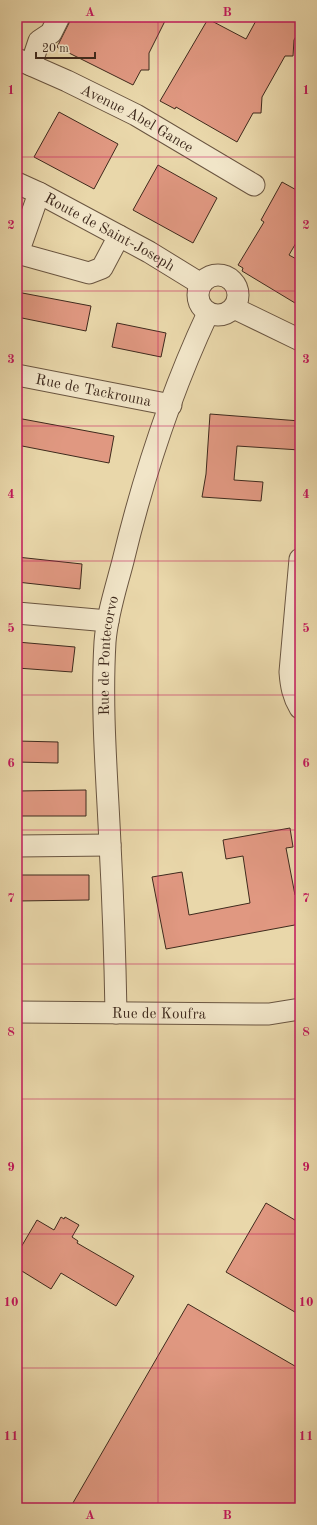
<svg xmlns="http://www.w3.org/2000/svg" width="317" height="1525" viewBox="0 0 317 1525" font-family="'Old Standard TT',serif">
<style>
.building{fill:#e09881;stroke:#3f2a1d}
.lines{fill:none;stroke-linecap:round;stroke-linejoin:round}
.minor-casing{stroke:#6a5540;stroke-width:23}
.minor{stroke:#f1e5c8;stroke-width:21}
.grid{fill:none;stroke:#c2185b;stroke-width:1;stroke-opacity:0.55}
.labels{text-anchor:middle;stroke-width:3.5;stroke-linejoin:round;paint-order:stroke}
.street-label{font-size:15px;fill:#3f2a1d;stroke:#f1e5c8}
.neatline{fill:none;stroke:#c2185b;stroke-width:1.5}
.grid-label{font-size:13px;text-anchor:middle;font-weight:bold;fill:#c2185b}
</style>
<rect width="100%" height="100%" fill="#e9d7aa"/>
<filter id="stains"><feTurbulence type="fractalNoise" baseFrequency=".005" numOctaves="4"/><feColorMatrix values="0 0 0 0 .2 0 0 0 0 .09 0 0 0 0 .02 0 0 0 .5 -.17"/></filter>
<radialGradient id="worn" r=".72"><stop offset=".6" stop-color="#630" stop-opacity="0"/><stop offset="1" stop-color="#630" stop-opacity=".3"/></radialGradient>
<path class="building" d="M 72,17 L 167,17 L 149,53 L 149,70 L 141,70 L 133,85 L 57,47 Z
M 258,17 L 300,17 L 300,29 L 294,40 L 293,56 L 285,56 L 262,97 L 261,113 L 253,113 L 237,142 L 176,107 L 175,109 L 160,101 L 208,19 L 246,39 Z
M 59,112 L 118,144 L 94,189 L 34,157 Z
M 158,165 L 217,198 L 193,243 L 133,210 Z
M 282,182 L 300,192 L 300,236 L 289,255 L 300,261 L 300,306 L 242,271 L 243,268 L 238,265 L 264,222 L 261,220 Z
M 17,292 L 91,306 L 86,331 L 17,317 Z
M 117,323 L 166,333 L 161,357 L 112,347 Z
M 210,414 L 300,421 L 300,450 L 237,446 L 234,480 L 263,482 L 261,501 L 202,497 L 206,474 Z
M 17,418 L 114,436 L 109,463 L 17,445 Z
M 17,557 L 82,564 L 80,589 L 17,582 Z
M 17,642 L 75,647 L 72,672 L 17,668 Z
M 17,741 L 58,742 L 58,763 L 17,762 Z
M 86,790 L 86,816 L 17,816 L 17,791 Z
M 290,828 L 293,847 L 286,848 L 295,895 L 300,894 L 300,924 L 166,949 L 152,877 L 182,872 L 189,915 L 250,903 L 243,856 L 226,859 L 223,840 Z
M 17,875 L 89,875 L 89,900 L 17,901 Z
M 266,1203 L 300,1223 L 300,1315 L 226,1272 Z
M 61,1217 L 64,1219 L 65,1217 L 79,1225 L 72,1237 L 78,1241 L 77,1243 L 134,1276 L 116,1306 L 61,1273 L 51,1289 L 17,1268 L 17,1254 L 37,1220 L 54,1230 Z
M 188,1304 L 300,1369 L 300,1508 L 70,1508 Z"/>
<g class="lines">
<g class="minor-casing">
<g id="minor">
<path id="s1" d="M 17,59 L 67,81 L 136,115 L 254,185"/>
<path d="M 31,65 L 39,41 L 51,33 L 59,17"/>
<path id="s2" d="M 17,183 L 39,193 L 149,252 L 201,284"/>
<path d="M 17,253 L 89,273 L 102,268 L 119,236"/>
<path d="M 18,253 L 39,193"/>
<circle cx="218" cy="295" r="20"/>
<path d="M 234,308 L 300,340"/>
<path id="s3" d="M 17,375 L 171,405"/>
<path d="M 300,559 L 290,672 C 291,686 293,696 300,708"/>
<path d="M 17,613 L 108,621"/>
<path d="M 17,846 L 110,845"/>
<path id="s4" d="M 17,1012 L 269,1014 L 300,1009"/>
<path id="s5" d="M 116,1013 C 115,957 113,900 110,844 C 107,777 101,710 105,642 C 107,615 116,588 123,561 C 143,478 172,390 208,313"/>
</g>
</g>
<use href="#minor" class="minor"/>
</g>
<path class="grid" d="M 158,17 L 158,1508M 17,157 L 300,157M 17,291 L 300,291M 17,426 L 300,426M 17,561 L 300,561M 17,695 L 300,695M 17,830 L 300,830M 17,964 L 300,964M 17,1099 L 300,1099M 17,1234 L 300,1234M 17,1368 L 300,1368"/>
<g class="labels">
<g class="street-label">
<text dy="5" stroke="none"><textPath href="#s1" startOffset="134">Avenue Abel Gance</textPath></text>
<text dy="5" stroke="none"><textPath href="#s2" startOffset="105">Route de Saint-Joseph</textPath></text>
<text dy="5" stroke="none"><textPath href="#s3" startOffset="78">Rue de Tackrouna</textPath></text>
<text dy="5" stroke="none"><textPath href="#s5" startOffset="358">Rue de Pontecorvo</textPath></text>
<text dy="5" stroke="none"><textPath href="#s4" startOffset="142">Rue de Koufra</textPath></text>
</g>
</g>
<rect width="317" height="1525" fill="none" stroke="#e9d7aa" stroke-width="44"/>
<path d="M36 52v6h59v-6" fill="none" stroke="#3f2a1d" stroke-width="2"/>
<text x="42" y="52" font-size="12" fill="#3f2a1d" stroke="#f1e5c8" stroke-width="3" paint-order="stroke">20 m</text>
<rect x="22" y="22" width="273" height="1481" class="neatline"/>
<g class="grid-label">
<text x="90" y="16">A</text>
<text x="227" y="16">B</text>
<text x="11" y="94">1</text>
<text x="306" y="94">1</text>
<text x="11" y="229">2</text>
<text x="306" y="229">2</text>
<text x="11" y="363">3</text>
<text x="306" y="363">3</text>
<text x="11" y="498">4</text>
<text x="306" y="498">4</text>
<text x="11" y="632">5</text>
<text x="306" y="632">5</text>
<text x="11" y="767">6</text>
<text x="306" y="767">6</text>
<text x="11" y="902">7</text>
<text x="306" y="902">7</text>
<text x="11" y="1036">8</text>
<text x="306" y="1036">8</text>
<text x="11" y="1171">9</text>
<text x="306" y="1171">9</text>
<text x="11" y="1306">10</text>
<text x="306" y="1306">10</text>
<text x="11" y="1440">11</text>
<text x="306" y="1440">11</text>
<text x="90" y="1519">A</text>
<text x="227" y="1519">B</text>
</g>
<rect width="100%" height="100%" filter="url(#stains)"/>
<rect width="100%" height="100%" fill="url(#worn)"/>
</svg>
